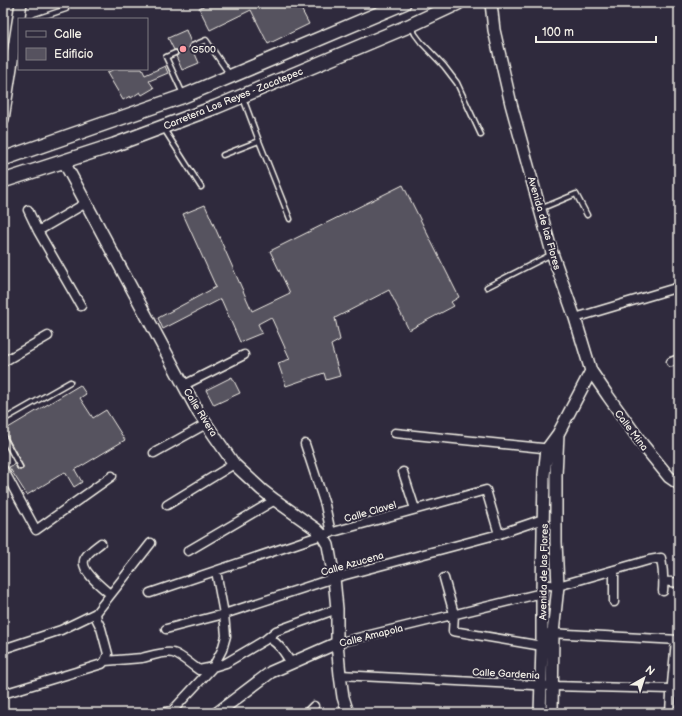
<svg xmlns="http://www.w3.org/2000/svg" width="682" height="716" viewBox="0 0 682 716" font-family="'Balsamiq Sans',sans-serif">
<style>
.building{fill:#56525f;stroke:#f4f1e8}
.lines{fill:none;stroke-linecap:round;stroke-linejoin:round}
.lane-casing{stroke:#f4f1e8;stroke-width:7}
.street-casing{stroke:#f4f1e8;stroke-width:11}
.secondary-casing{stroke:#f4f1e8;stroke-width:14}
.primary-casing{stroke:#f4f1e8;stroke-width:16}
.lane{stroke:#2f2a3d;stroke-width:4}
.street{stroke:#2f2a3d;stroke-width:8}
.secondary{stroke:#2f2a3d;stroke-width:11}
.primary{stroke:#2f2a3d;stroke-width:13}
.poi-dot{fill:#ff9aa2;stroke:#2f2a3d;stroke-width:1.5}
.labels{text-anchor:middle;stroke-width:4;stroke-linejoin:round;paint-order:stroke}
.poi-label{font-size:10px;fill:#f4f1e8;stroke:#2f2a3d;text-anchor:start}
.street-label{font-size:10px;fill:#f4f1e8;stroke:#2f2a3d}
</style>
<rect width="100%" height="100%" fill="#2f2a3d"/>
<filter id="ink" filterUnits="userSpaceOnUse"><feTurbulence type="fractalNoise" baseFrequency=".025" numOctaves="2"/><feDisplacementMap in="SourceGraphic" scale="8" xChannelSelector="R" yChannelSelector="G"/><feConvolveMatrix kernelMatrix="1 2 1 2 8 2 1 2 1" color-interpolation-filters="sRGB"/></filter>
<g filter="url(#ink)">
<path class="building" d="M 210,3 L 298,3 L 309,24 L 268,44 L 251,10 L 210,30 L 199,8 Z
M 186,30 L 191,43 L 189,45 L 189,48 L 191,49 L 193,49 L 199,63 L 182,70 L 176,56 L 178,55 L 178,52 L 177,50 L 174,50 L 168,38 Z
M 165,66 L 168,73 L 149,81 L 154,88 L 142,95 L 140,92 L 131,98 L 130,96 L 123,100 L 107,73 L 114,69 L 142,69 L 145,75 Z
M 403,185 L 459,297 L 451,302 L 454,306 L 409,330 L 389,290 L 335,318 L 340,340 L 331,345 L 340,376 L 326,380 L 324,373 L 286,386 L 278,363 L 290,359 L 271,317 L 258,324 L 262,333 L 240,342 L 221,299 L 163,329 L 158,318 L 216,287 L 183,214 L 205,205 L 252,311 L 290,293 L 270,251 Z
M 232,377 L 240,393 L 214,405 L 206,390 Z
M 80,385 L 86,394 L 80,398 L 93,418 L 106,410 L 125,440 L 75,470 L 82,482 L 74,487 L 65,472 L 27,495 L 9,467 L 15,464 L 17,469 L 20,470 L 23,469 L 23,466 L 6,434 L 3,433 L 3,431 Z"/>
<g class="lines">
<g class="lane-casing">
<path id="lane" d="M 36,19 L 66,9
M 412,27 L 415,34 L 421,42 L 444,66 L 457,83 L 481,135
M 192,46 L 206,40 L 230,75
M 175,53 L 166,57 L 183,94
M 164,129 L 201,187
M 259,141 L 290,219
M 223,155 L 259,141 L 243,98
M 540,209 L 576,194 L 587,215
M 487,287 L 552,254
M 3,420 L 70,382
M 3,436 L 20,467"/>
</g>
<g class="street-casing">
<path id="street" d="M 28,210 L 38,231 L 81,306
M 38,231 L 86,203
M 575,318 L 679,287
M 3,362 L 48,336
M 671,362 L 679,359
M 184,385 L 244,355
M 395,433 L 552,449
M 305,444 L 325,505 L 331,533
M 154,453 L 206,424
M 3,469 L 36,530 L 112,476
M 403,472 L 415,509
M 167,505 L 234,464
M 101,543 C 96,547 88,552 85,558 C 78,569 103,588 110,594
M 188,551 L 275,500
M 444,578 L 454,614 L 453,631 L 542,646
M 664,581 L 679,583
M 542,584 L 558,586 L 649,560 L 661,558 C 663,569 664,579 663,591
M 150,593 L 322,535 L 486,490 L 499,534
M 614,602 L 614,570
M 96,613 L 97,620 L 101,628 L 108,654 L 105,661
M 166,629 L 224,614 L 334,578 L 499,534 L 543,519
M 549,633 L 679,640
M 269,638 C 280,645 284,652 291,663
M 337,643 L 542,593
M 3,649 L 61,630 L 96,613 L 151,543
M 340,675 L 552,686 L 671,689
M 3,694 L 102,664 L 105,661 C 118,660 130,659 142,658 C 151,656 164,651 173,653 C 181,655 191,665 199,670 L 213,667 L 226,663 L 265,640 L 276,631 L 337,609
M 162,713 L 173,710 L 213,667 L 222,650 L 226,636 L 224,614 L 216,571
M 307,713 L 314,706
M 670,713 L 671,695 L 676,640"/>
</g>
<g class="secondary-casing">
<path id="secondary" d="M 491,3 L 494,30 L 511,104 L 552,253 L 575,318 L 591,371 L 608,396 L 643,445 L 669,477 L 679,484
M 3,119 L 21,3
M 64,162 L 198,412 L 234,464 L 262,490 L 275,500 L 316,529 L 322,535 L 328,545 L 334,578 L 337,609 L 337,643 L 340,675 L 343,697 L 348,713
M 217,713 L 271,672 L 337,643
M 540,713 L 542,646 L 542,593 L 544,475 L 547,449 L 558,434 L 591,371
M 552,713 L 553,633 L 558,586 L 556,542 L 556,475 L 558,434"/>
</g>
<g class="primary-casing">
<path id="primary" d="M 3,159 L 184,96 L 404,3
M 3,181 L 114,145 L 216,107 L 411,25 L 458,3"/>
</g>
<use href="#lane" class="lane"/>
<use href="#street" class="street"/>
<use href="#secondary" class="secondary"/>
<use href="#primary" class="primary"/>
</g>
</g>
<circle class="poi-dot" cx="183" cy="49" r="4"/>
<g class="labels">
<g class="poi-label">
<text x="191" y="53">G500</text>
</g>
<g class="street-label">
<text transform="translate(233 98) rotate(-22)" y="4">Carretera Los Reyes - Zacatepec</text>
<text transform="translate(545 223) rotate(74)" y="4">Avenida de las Flores</text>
<text transform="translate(201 412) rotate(58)" y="4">Calle Rivera</text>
<text transform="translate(632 430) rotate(53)" y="4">Calle Mina</text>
<text transform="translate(370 511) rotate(-16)" y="4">Calle Clavel</text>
<text transform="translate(352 563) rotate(-16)" y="4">Calle Azucena</text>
<text transform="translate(543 572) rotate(-89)" y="4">Avenida de las Flores</text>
<text transform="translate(371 635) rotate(-14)" y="4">Calle Amapola</text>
<text transform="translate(506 673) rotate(3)" y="4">Calle Gardenia</text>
</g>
</g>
<rect width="682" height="716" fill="none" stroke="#2f2a3d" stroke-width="16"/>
<rect x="8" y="8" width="666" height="700" fill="none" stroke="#f4f1e8" stroke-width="1.5" filter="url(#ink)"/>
<rect x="18" y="18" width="130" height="52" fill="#2f2a3d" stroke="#7e7a81"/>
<rect x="26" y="31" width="20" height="6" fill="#2f2a3d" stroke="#7e7a81"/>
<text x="54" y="38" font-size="12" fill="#f4f1e8">Calle</text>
<rect x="26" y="48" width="20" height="12" fill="#56525f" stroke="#7e7a81"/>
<text x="54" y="58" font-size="12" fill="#f4f1e8">Edificio</text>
<g transform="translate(644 678) rotate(39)" stroke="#2f2a3d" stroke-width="3" paint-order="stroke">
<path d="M0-3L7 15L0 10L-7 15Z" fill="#f4f1e8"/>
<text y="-6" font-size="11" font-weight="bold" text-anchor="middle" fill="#f4f1e8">N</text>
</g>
<path d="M536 36v6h120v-6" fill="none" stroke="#f4f1e8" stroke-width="2"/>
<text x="542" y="36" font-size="12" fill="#f4f1e8" stroke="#2f2a3d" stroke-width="3" paint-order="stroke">100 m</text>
</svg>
